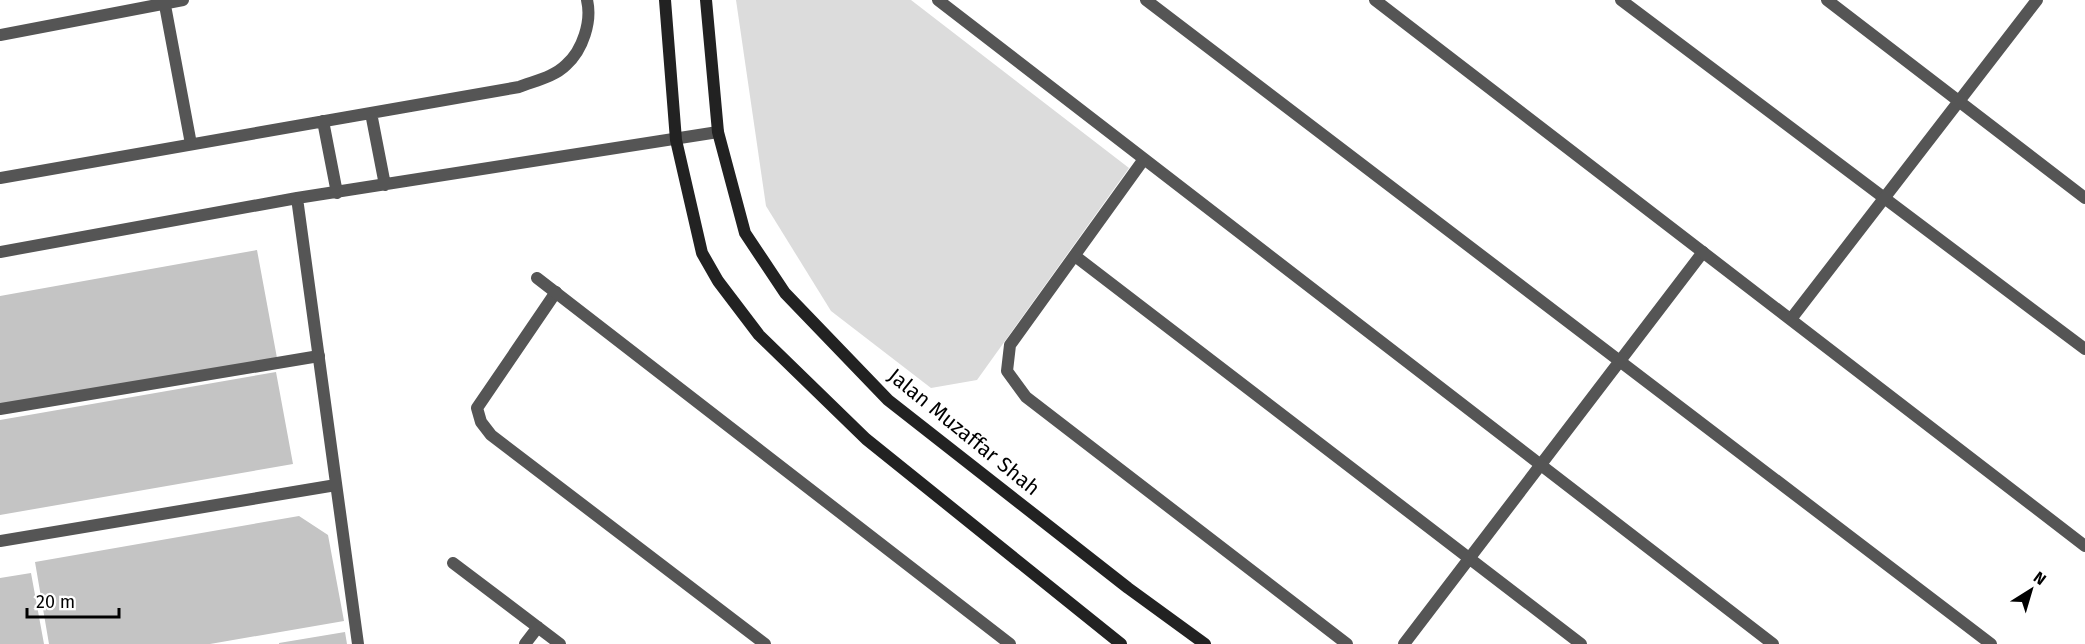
<svg xmlns="http://www.w3.org/2000/svg" width="2085" height="644" viewBox="0 0 2085 644" font-family="'Fira Sans',sans-serif">
<style>
.green{fill:#dcdcdc}
.building{fill:#c4c4c4}
.lines{fill:none;stroke-linecap:round;stroke-linejoin:round}
.service{stroke:#555;stroke-width:12}
.minor{stroke:#555;stroke-width:12}
.secondary{stroke:#222;stroke-width:12}
.labels{text-anchor:middle;stroke-width:6;stroke-linejoin:round;paint-order:stroke}
.street-label{font-size:21px;fill:#000;stroke:#fff}
</style>
<rect width="100%" height="100%" fill="#fff"/>
<path class="green" d="M 736,0 L 911,0 L 1129,168 L 977,380 L 931,388 L 831,311 L 766,206 Z"/>
<path class="building" d="M 257,250 L 277,358 L 0,407 L 0,296 Z
M 276,372 L 293,464 L 0,515 L 0,420 Z
M 299,516 L 328,535 L 344,621 L 210,644 L 49,644 L 35,562 Z
M 31,573 L 44,644 L 0,644 L 0,578 Z
M 345,632 L 347,644 L 279,644 L 279,643 Z"/>
<g class="lines">
<path class="service" d="M 164,0 L 191,144
M 1146,0 L 1991,644
M 1621,0 L 2085,349
M 0,35 L 183,0
M 1075,256 L 1581,644
M 556,292 L 477,408 L 481,422 L 491,435 L 765,644
M 0,409 L 319,356
M 1404,644 L 1703,252"/>
<path class="minor" d="M 938,0 L 1773,644
M 1375,0 L 2085,546
M 1827,0 L 2085,198
M 371,113 L 385,185
M 323,121 L 337,193
M 1144,159 L 1010,345 L 1007,371 L 1026,397 L 1347,644
M 0,178 L 519,87 C 534,81 554,77 566,65 C 583,50 592,21 587,0
M 297,198 L 358,644
M 0,252 L 297,198 L 718,132
M 537,278 L 1010,644
M 1791,319 L 2037,0
M 0,541 L 336,485
M 453,563 L 560,644
M 525,644 L 538,627"/>
<path class="secondary" d="M 665,0 L 676,140 L 702,253 L 718,281 L 759,335 L 866,439 L 1121,644
M 706,0 L 718,132 L 745,233 L 785,293 L 888,400 L 1128,588 L 1205,644"/>
</g>
<g class="labels">
<g class="street-label">
<text transform="translate(964 432) rotate(39)" y="7">Jalan Muzaffar Shah</text>
</g>
</g>
<g transform="translate(2031 590) rotate(37)" stroke="#ffffff" stroke-width="4.5" paint-order="stroke">
<path d="M0-4.5L10 22L0 15L-10 22Z" fill="#000000"/>
<text y="-9" font-size="16" font-weight="bold" text-anchor="middle" fill="#000000">N</text>
</g>
<path d="M27 608v9h92v-9" fill="none" stroke="#000000" stroke-width="3"/>
<text x="36" y="608" font-size="18" fill="#000000" stroke="#ffffff" stroke-width="4.5" paint-order="stroke">20 m</text>
</svg>
